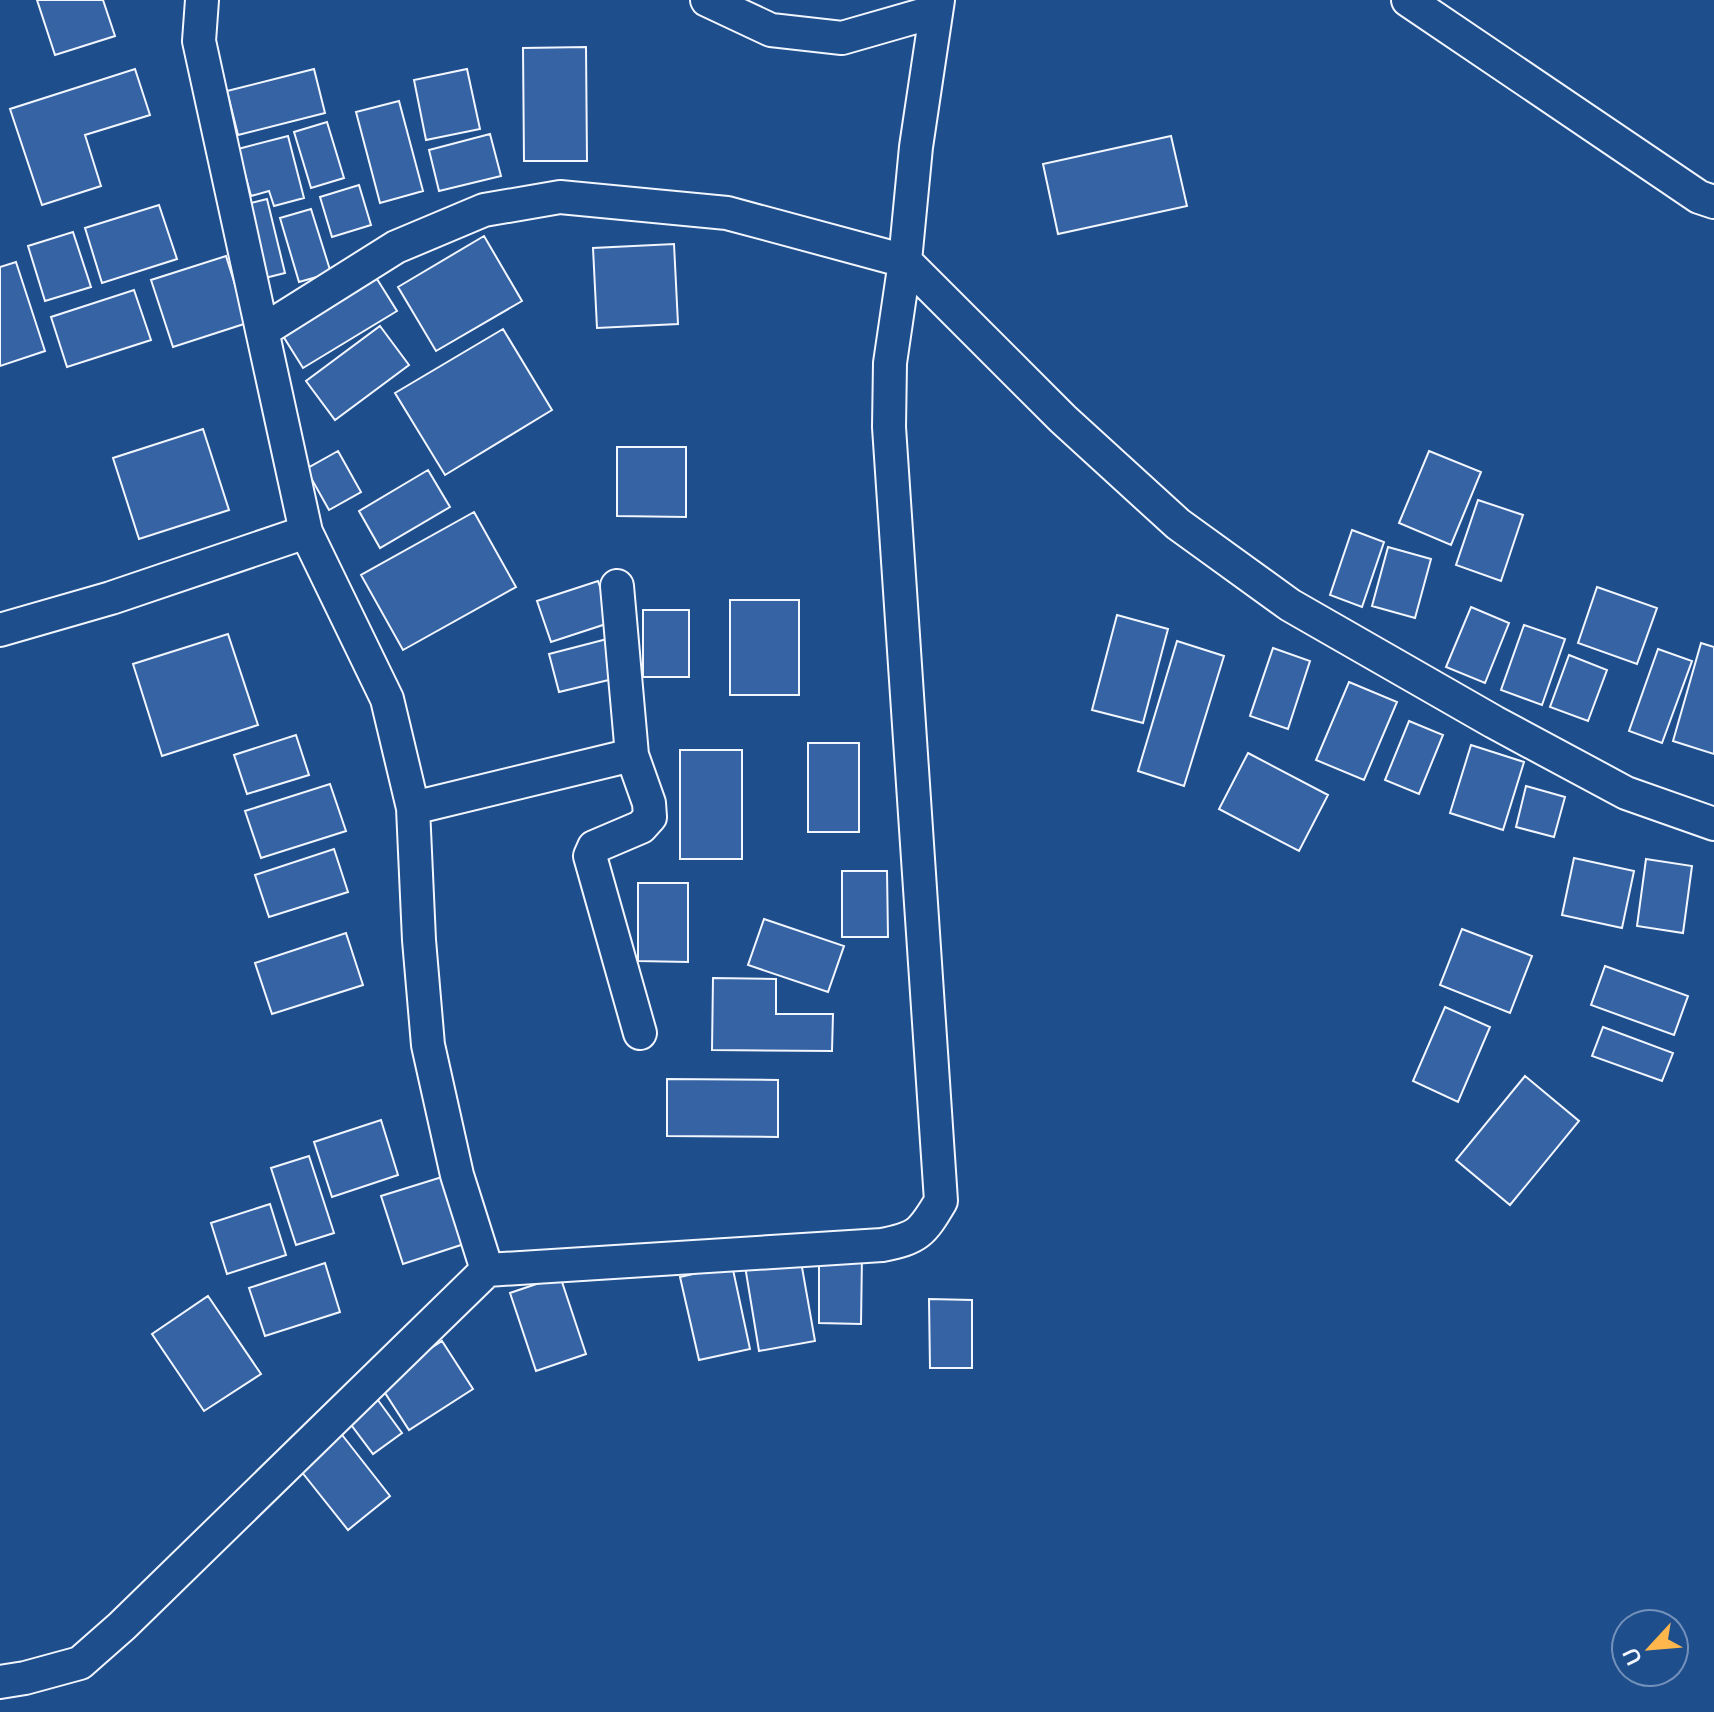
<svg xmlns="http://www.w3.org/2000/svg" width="1714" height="1712" viewBox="0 0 1714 1712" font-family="Mulish,sans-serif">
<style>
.building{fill:#3563a3;stroke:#f2f6ff;stroke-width:2}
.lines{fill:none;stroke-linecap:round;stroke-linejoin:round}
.minor-casing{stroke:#f2f6ff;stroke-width:36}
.minor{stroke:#1f4e8c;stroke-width:32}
</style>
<rect width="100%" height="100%" fill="#1f4e8c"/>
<path class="building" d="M 37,0 L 103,0 L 115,36 L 55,55 Z
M 586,47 L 587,161 L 524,161 L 523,48 Z
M 135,69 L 150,115 L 85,135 L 101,186 L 42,205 L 10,109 Z
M 314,69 L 325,113 L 238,135 L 227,91 Z
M 467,69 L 480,129 L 426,140 L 414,80 Z
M 399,101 L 423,191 L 380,203 L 356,112 Z
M 327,122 L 344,178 L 311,188 L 294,132 Z
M 490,134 L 501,176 L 439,191 L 429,150 Z
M 288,136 L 304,198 L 274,206 L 269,191 L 251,196 L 238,149 Z
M 1171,136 L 1187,206 L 1058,234 L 1043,164 Z
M 359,185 L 371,225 L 332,237 L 320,197 Z
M 267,199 L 285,273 L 261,279 L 243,205 Z
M 159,205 L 177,259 L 102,283 L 85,228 Z
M 311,209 L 331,273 L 299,282 L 280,218 Z
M 73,232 L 91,287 L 45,301 L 28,246 Z
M 484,236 L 522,301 L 436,351 L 398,287 Z
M 674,244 L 678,324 L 597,328 L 593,248 Z
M 226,256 L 247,323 L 173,347 L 151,280 Z
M 16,262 L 45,351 L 0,366 L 0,267 Z
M 377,279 L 397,311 L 303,368 L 283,336 Z
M 134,290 L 151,340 L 67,367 L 51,317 Z
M 380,326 L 409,365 L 335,420 L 306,381 Z
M 503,329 L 552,410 L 445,475 L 395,393 Z
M 203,429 L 229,510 L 139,539 L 113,458 Z
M 617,447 L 686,447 L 686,517 L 617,516 Z
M 338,451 L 361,492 L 329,510 L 306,469 Z
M 1429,451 L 1481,472 L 1451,545 L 1399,523 Z
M 428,470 L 450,507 L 380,548 L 359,511 Z
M 1478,500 L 1523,515 L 1501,581 L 1456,565 Z
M 474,512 L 516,587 L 403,650 L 361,575 Z
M 1352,530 L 1384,542 L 1362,607 L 1330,595 Z
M 1388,547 L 1431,559 L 1415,618 L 1372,606 Z
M 598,581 L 612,622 L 551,642 L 537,601 Z
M 1597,587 L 1657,608 L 1637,664 L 1578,643 Z
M 730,600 L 799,600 L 799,695 L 730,695 Z
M 1471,607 L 1509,623 L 1485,683 L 1446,667 Z
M 643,610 L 689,610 L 689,677 L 643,677 Z
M 1117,615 L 1168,629 L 1143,723 L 1092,710 Z
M 1524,625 L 1565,639 L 1542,705 L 1501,690 Z
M 228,634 L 258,725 L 162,756 L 133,664 Z
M 607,639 L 617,678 L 559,692 L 549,654 Z
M 1177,641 L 1224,656 L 1184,786 L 1138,771 Z
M 1701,643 L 1714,647 L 1714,754 L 1673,741 Z
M 1273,648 L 1310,661 L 1288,729 L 1250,716 Z
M 1658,649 L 1692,661 L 1662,743 L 1629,731 Z
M 1569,655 L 1607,670 L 1588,721 L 1550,707 Z
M 1349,682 L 1397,702 L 1364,780 L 1316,760 Z
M 1409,721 L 1443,735 L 1419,794 L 1385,780 Z
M 296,735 L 309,775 L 247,794 L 234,755 Z
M 808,743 L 859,743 L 859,832 L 808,832 Z
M 1471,745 L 1524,762 L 1503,830 L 1450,813 Z
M 680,750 L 742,750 L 742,859 L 680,859 Z
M 1248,753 L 1328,795 L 1299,851 L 1219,809 Z
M 330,784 L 346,831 L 261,858 L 245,811 Z
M 1526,786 L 1565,797 L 1554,837 L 1516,827 Z
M 334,849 L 348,892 L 269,917 L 255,875 Z
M 1574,858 L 1634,871 L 1622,928 L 1562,915 Z
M 1646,859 L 1692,866 L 1683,933 L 1637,926 Z
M 842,871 L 887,871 L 888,937 L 842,937 Z
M 638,883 L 688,883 L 688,962 L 638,961 Z
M 764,919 L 844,946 L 828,992 L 748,965 Z
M 1462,929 L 1532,956 L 1510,1013 L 1440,985 Z
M 346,933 L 363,985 L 272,1014 L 255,963 Z
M 1605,966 L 1688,996 L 1674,1035 L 1591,1005 Z
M 713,978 L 776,979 L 776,1014 L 833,1014 L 832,1051 L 712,1050 Z
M 1445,1007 L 1490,1027 L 1458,1102 L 1413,1081 Z
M 1603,1027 L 1673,1053 L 1662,1081 L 1592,1056 Z
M 1525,1076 L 1579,1121 L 1510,1205 L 1456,1160 Z
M 667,1079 L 778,1080 L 778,1137 L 667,1136 Z
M 381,1120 L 398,1175 L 332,1197 L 314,1142 Z
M 309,1156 L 334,1233 L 296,1245 L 271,1168 Z
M 442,1177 L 464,1244 L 403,1264 L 381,1196 Z
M 270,1204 L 286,1255 L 227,1274 L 211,1223 Z
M 819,1255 L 862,1255 L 861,1324 L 819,1323 Z
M 800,1256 L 815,1341 L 759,1351 L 745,1266 Z
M 325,1263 L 340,1312 L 265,1336 L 249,1288 Z
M 732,1265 L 750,1349 L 699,1360 L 680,1277 Z
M 560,1276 L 586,1354 L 536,1371 L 510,1293 Z
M 208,1296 L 261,1374 L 204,1411 L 152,1334 Z
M 929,1299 L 972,1300 L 972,1368 L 930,1368 Z
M 442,1341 L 473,1389 L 409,1430 L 378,1382 Z
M 372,1392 L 402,1433 L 373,1454 L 343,1414 Z
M 339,1431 L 390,1496 L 348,1530 L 297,1466 Z"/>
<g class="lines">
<g class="minor-casing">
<path id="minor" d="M 202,0 L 199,41 L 306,532 L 387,699 L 413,808 L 419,940 L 428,1045 L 457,1175 L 487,1270
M 707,0 L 771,30 L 842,38 L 936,11
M 1408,0 L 1699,197 L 1714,202
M 264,330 L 396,247 L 484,210 L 560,197 L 727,213 L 905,261 L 1063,419 L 1178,524 L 1290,605 L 1494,722 L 1626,793 L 1714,824
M 617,586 L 632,755 L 649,803 L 650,817 L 641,827 L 594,847 L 590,856 L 640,1033
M 0,630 L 111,598 L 306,532
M 413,808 L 632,755
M 0,1682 L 25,1678 L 80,1663 L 122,1626 L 487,1270 L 882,1245 C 918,1238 922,1233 941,1201 L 889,427 L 890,363 L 905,261 L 916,147 L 938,0"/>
</g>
<use href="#minor" class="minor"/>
</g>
<g transform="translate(1650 1648) rotate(244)"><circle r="38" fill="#1f4e8c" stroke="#7391ba" stroke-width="2"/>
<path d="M0-6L14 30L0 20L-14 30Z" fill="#ffb74d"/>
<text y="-12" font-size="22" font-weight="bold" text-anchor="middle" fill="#f2f6ff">U</text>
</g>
</svg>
